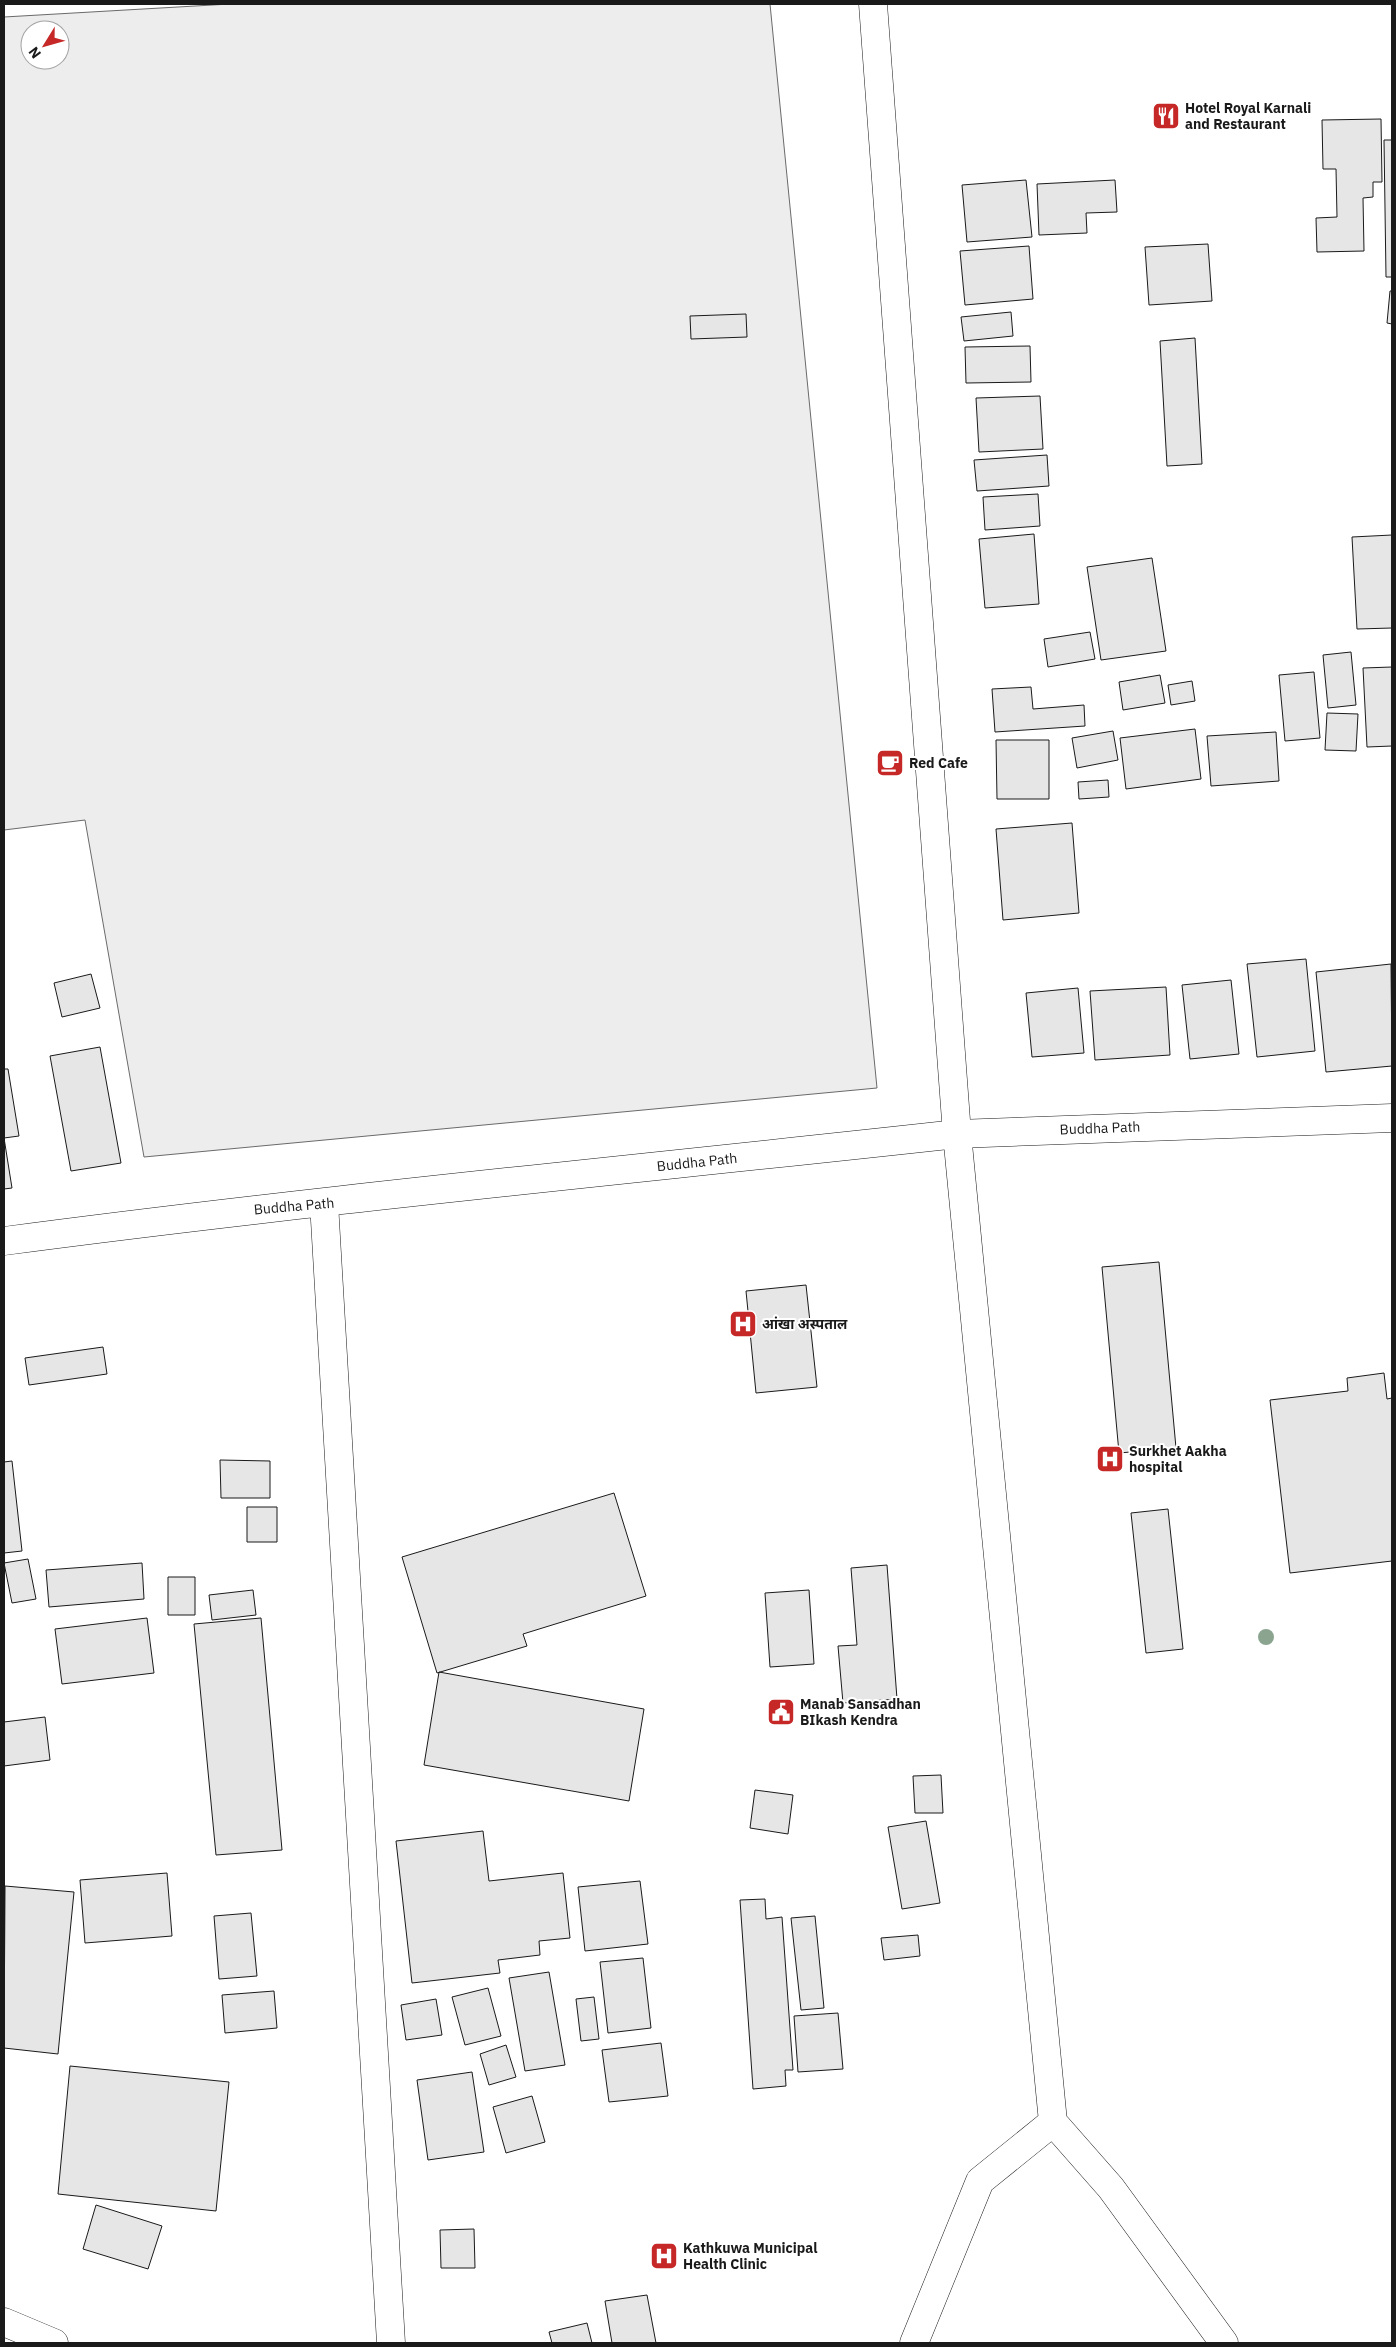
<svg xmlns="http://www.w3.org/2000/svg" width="1396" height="2347" viewBox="0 0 1396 2347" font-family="'IBM Plex Sans','Noto Sans Devanagari',sans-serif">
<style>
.built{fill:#ededed;stroke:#6a6a6a;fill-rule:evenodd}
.building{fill:#e6e6e6;stroke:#1a1a1a}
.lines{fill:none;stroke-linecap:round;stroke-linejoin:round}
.minor-casing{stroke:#1a1a1a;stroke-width:29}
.tertiary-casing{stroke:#1a1a1a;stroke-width:29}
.secondary-casing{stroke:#1a1a1a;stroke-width:29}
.minor{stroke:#fff;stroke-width:28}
.tertiary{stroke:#fff;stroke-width:28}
.secondary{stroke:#fff;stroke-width:28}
.tree{fill:#8aa48f}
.labels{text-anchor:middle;stroke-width:4;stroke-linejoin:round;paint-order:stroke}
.poi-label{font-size:14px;font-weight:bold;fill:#1a1a1a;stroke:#fff;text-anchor:start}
.street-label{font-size:14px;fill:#1a1a1a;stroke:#fff}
</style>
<rect width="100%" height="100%" fill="#fff"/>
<path class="built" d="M 230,4 L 770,4 L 877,1088 L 144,1157 L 85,820 L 4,830 L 4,17 ZM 30,30 L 60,30 L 60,60 L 30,60 Z"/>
<path class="building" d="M 1381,119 L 1382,182 L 1373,182 L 1373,197 L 1363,198 L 1364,251 L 1317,252 L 1316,218 L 1337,217 L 1336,169 L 1323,169 L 1322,120 Z
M 1384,140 L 1392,140 L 1392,277 L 1386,277 Z
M 1026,180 L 1032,237 L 967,242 L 962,185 Z
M 1115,180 L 1117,212 L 1086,213 L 1087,233 L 1039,235 L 1037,184 Z
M 1208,244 L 1212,301 L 1149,305 L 1145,247 Z
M 1029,246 L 1033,299 L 965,305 L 960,251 Z
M 1390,291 L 1392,291 L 1392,324 L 1387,323 Z
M 1011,312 L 1013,336 L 964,341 L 961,317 Z
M 746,314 L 747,337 L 691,339 L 690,316 Z
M 1195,338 L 1202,464 L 1167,466 L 1160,341 Z
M 1030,346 L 1031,382 L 966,383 L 965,347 Z
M 1040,396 L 1043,449 L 979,452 L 976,398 Z
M 1047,455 L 1049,486 L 977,491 L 974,460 Z
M 1038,494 L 1040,526 L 985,530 L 983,497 Z
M 1034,534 L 1039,604 L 985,608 L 979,539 Z
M 1392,535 L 1392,628 L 1357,629 L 1352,537 Z
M 1152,558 L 1166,651 L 1101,660 L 1087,567 Z
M 1090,632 L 1095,659 L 1048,667 L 1044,639 Z
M 1351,652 L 1356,705 L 1328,708 L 1323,655 Z
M 1392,667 L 1392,746 L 1367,747 L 1363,668 Z
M 1314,672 L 1320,738 L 1285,741 L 1279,675 Z
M 1160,675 L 1165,703 L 1123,710 L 1119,682 Z
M 1192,681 L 1195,701 L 1171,705 L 1168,685 Z
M 1031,687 L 1033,709 L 1084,705 L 1085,726 L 995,732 L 992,689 Z
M 1327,713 L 1358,714 L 1356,751 L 1325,750 Z
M 1195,729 L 1201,779 L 1126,789 L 1120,738 Z
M 1113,731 L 1118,760 L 1077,768 L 1072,738 Z
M 1276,732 L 1279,781 L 1211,786 L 1207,736 Z
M 996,740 L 1049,740 L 1049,799 L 997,799 Z
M 1108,780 L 1109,797 L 1079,799 L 1078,782 Z
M 1072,823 L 1079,913 L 1003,920 L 996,829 Z
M 1306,959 L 1315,1051 L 1257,1057 L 1247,964 Z
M 1391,964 L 1392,1066 L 1326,1072 L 1316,972 Z
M 91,974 L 100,1008 L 62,1017 L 54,983 Z
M 1231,980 L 1239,1054 L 1190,1059 L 1182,985 Z
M 1166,987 L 1170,1055 L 1095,1060 L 1090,991 Z
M 1078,988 L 1084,1053 L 1032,1057 L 1026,993 Z
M 100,1047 L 121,1163 L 71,1171 L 50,1056 Z
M 4,1069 L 8,1069 L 19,1136 L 4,1138 L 12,1188 L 4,1189 Z
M 1159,1262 L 1176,1448 L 1119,1453 L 1102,1267 Z
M 806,1285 L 817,1387 L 756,1393 L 746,1291 Z
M 103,1347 L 107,1374 L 29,1385 L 25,1358 Z
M 1384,1373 L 1387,1399 L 1392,1398 L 1392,1561 L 1290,1573 L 1270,1400 L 1348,1391 L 1347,1378 Z
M 220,1460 L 270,1461 L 270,1498 L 221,1498 Z
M 12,1461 L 22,1551 L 4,1553 L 4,1462 Z
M 614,1493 L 646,1596 L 523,1634 L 527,1646 L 437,1673 L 402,1557 Z
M 247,1507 L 277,1507 L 277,1542 L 247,1542 Z
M 1168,1509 L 1183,1649 L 1146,1653 L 1131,1513 Z
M 28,1559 L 36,1599 L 12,1603 L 4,1563 Z
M 142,1563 L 144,1599 L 49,1607 L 46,1570 Z
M 887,1565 L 897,1699 L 843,1703 L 838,1646 L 857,1645 L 851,1568 Z
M 168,1577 L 195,1577 L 195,1615 L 168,1615 Z
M 253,1590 L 256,1615 L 212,1620 L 209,1595 Z
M 809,1590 L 814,1664 L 770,1667 L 765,1593 Z
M 147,1618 L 154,1673 L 62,1684 L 55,1629 Z
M 261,1618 L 282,1850 L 216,1855 L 194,1624 Z
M 439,1672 L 644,1709 L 629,1801 L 424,1765 Z
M 45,1717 L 50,1760 L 4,1766 L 4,1722 Z
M 941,1775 L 943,1813 L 915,1813 L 913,1776 Z
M 755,1790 L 793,1795 L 788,1834 L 750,1828 Z
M 926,1821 L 940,1903 L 902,1909 L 888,1827 Z
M 483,1831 L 489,1881 L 563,1873 L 570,1938 L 539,1941 L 540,1955 L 498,1960 L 500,1973 L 412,1983 L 396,1841 Z
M 167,1873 L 172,1936 L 85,1943 L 80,1880 Z
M 640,1881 L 648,1944 L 585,1951 L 578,1887 Z
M 5,1886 L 74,1892 L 58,2054 L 4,2048 Z
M 765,1899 L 766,1919 L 782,1917 L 793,2070 L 785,2070 L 786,2086 L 753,2089 L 740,1900 Z
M 251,1913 L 257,1976 L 219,1979 L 214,1916 Z
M 815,1916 L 824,2008 L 801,2010 L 791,1918 Z
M 918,1935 L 920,1956 L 884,1960 L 881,1938 Z
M 643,1958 L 651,2028 L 608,2033 L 600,1962 Z
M 549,1972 L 565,2065 L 525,2071 L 509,1978 Z
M 488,1988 L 501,2036 L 465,2045 L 452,1997 Z
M 274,1991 L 277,2028 L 225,2033 L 222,1995 Z
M 594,1997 L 599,2039 L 581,2041 L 576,1999 Z
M 436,1999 L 442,2035 L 406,2040 L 401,2005 Z
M 838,2013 L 843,2069 L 798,2072 L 794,2016 Z
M 661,2043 L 668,2096 L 609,2102 L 602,2050 Z
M 506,2045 L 516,2077 L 489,2085 L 480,2054 Z
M 70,2066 L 229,2082 L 216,2211 L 58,2194 Z
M 472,2072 L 484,2152 L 428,2160 L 417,2080 Z
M 532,2096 L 545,2142 L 506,2153 L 493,2107 Z
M 96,2205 L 162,2226 L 148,2269 L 83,2249 Z
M 474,2229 L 475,2268 L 441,2268 L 440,2230 Z
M 647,2295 L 656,2343 L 612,2343 L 605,2301 Z
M 587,2323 L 592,2343 L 552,2343 L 549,2332 Z"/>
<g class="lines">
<g class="minor-casing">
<path id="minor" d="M 324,1203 L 391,2343
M 4,1241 C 321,1199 639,1169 957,1134
M 4,2322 L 54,2343"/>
</g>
<g class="tertiary-casing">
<path id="tertiary" d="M 957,1134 L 1392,1118"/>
</g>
<g class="secondary-casing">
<path id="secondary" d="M 873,4 L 957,1134 L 1053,2122 L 1111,2188 L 1224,2343
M 914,2343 L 980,2181 L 1053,2122"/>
</g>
<use href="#minor" class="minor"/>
<use href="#tertiary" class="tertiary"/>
<use href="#secondary" class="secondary"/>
</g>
<circle class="tree" cx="1266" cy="1637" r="8"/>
<defs>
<g id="restaurant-square" transform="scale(1.4375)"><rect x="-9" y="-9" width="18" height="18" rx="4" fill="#c62828" stroke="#fff"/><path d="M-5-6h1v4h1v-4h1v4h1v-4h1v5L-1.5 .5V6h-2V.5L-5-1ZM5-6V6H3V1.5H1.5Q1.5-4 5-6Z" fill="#fff"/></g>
<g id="cafe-square" transform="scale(1.4375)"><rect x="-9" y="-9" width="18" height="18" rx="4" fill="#c62828" stroke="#fff"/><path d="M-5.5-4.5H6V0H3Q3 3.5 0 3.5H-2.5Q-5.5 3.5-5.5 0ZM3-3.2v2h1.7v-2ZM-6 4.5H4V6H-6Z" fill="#fff"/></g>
<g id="hospital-square" transform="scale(1.4375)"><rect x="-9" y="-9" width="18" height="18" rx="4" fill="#c62828" stroke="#fff"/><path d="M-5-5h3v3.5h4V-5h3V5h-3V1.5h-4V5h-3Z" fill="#fff"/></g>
<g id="civic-square" transform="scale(1.4375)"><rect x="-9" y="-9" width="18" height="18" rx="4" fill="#c62828" stroke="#fff"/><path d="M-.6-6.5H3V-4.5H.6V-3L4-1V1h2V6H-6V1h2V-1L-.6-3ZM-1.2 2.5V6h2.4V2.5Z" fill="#fff"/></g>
</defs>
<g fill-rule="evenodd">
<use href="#restaurant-square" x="1166" y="116"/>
<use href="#cafe-square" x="890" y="763"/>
<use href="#hospital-square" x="743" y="1324"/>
<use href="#hospital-square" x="1110" y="1459"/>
<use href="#civic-square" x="781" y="1712"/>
<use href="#hospital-square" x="664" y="2256"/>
</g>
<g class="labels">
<g class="poi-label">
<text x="1185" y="113">Hotel Royal Karnali<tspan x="1185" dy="16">and Restaurant</tspan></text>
<text x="909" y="768">Red Cafe</text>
<text x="762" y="1329">आंखा अस्पताल</text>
<text x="1129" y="1456">Surkhet Aakha<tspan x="1129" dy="16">hospital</tspan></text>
<text x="800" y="1709">Manab Sansadhan<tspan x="800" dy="16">BIkash Kendra</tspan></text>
<text x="683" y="2253">Kathkuwa Municipal<tspan x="683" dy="16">Health Clinic</tspan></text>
</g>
<g class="street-label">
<text transform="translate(1100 1128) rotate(-2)" y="5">Buddha Path</text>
<text transform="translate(697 1162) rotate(-6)" y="5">Buddha Path</text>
<text transform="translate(294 1206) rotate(-5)" y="5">Buddha Path</text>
</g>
</g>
<rect width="1396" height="2347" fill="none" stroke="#1a1a1a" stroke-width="10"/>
<g transform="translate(45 45) rotate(233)"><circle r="24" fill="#ffffff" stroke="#a3a3a3"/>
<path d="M0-4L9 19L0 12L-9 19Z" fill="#c62828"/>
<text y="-8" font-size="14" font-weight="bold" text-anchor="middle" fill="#1a1a1a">N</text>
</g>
</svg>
